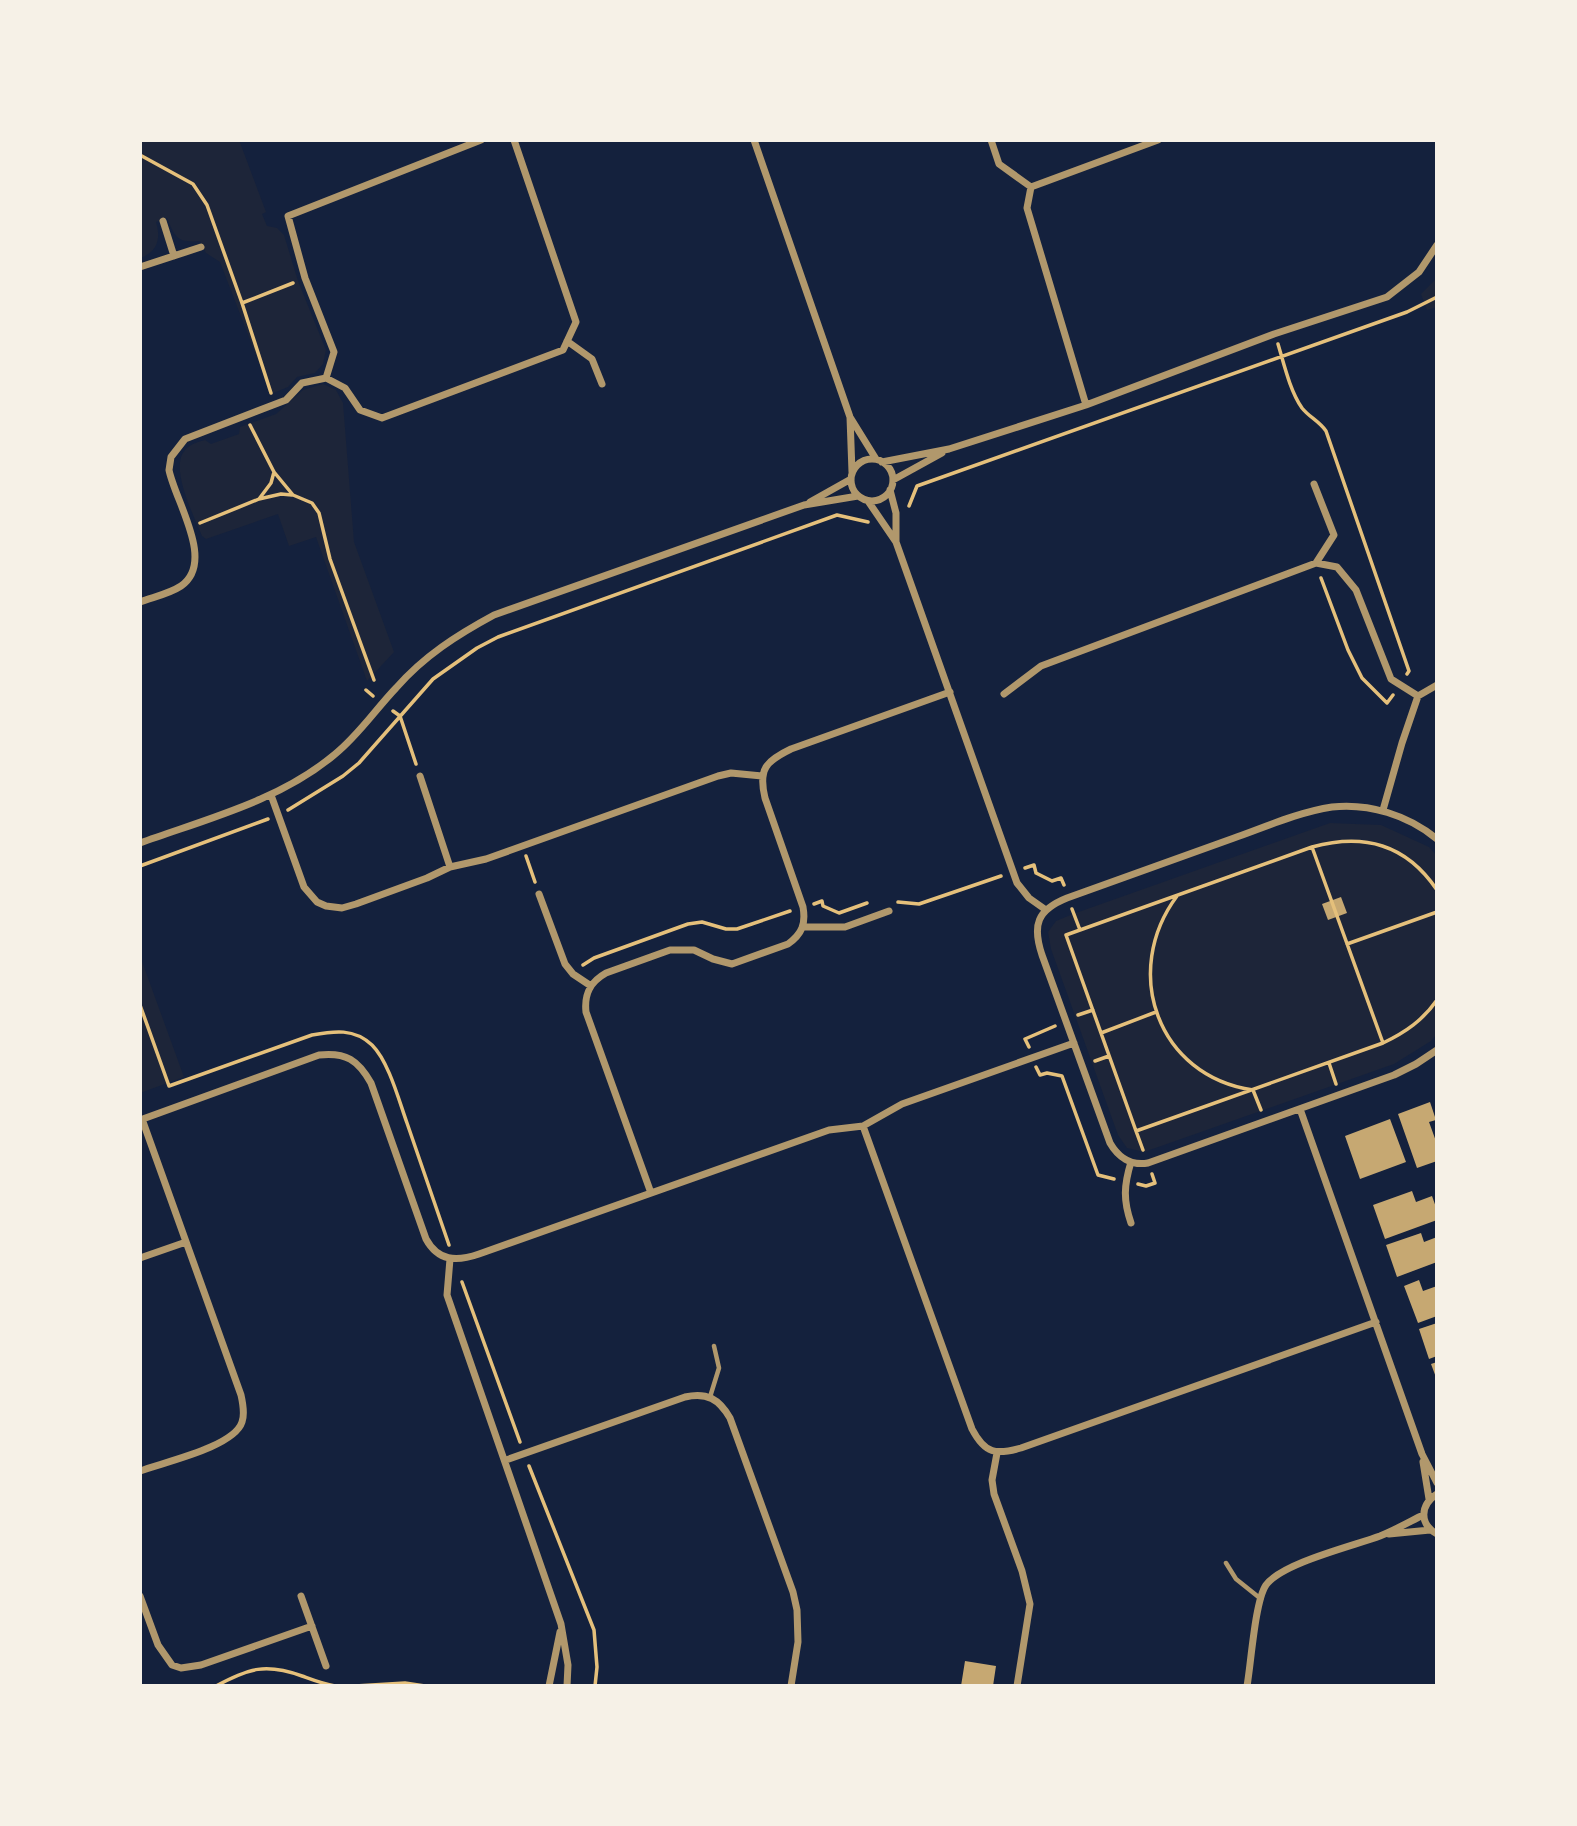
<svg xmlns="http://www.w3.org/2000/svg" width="1577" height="1826" viewBox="0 0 1577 1826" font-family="'Exo 2',sans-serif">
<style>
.green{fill:#1d2539}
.building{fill:#c6a872}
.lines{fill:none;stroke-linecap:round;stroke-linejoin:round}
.path{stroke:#e5c07b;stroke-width:3.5}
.service{stroke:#b1986c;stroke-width:4.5}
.minor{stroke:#b1986c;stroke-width:7}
</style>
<rect width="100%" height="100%" fill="#14213d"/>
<path class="green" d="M 140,140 L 239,140 L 266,212 L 262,214 L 267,226 L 277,228 L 284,235 L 298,281 L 326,350 L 323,364 L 315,373 L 297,377 L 288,387 L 271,394 L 220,262 L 206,253 L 200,241 C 178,243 175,238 167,218 L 156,222 C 161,238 158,252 140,258 Z
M 1437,278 L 1437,307 L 1427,310 L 1421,294 Z
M 323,384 L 336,390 L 343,403 L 354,542 L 394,652 L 367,681 L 316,537 L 289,546 L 278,514 L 206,539 L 202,536 C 194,516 169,468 185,450 C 190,444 198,442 205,440 L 211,444 L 239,434 L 240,427 L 276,414 L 303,390 Z
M 1330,823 L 1381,825 L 1429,847 L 1437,856 L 1437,1034 L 1431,1041 L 1394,1064 L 1144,1152 L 1127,1148 L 1118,1135 L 1051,949 L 1048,932 L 1056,921 L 1073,914 Z
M 140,956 L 184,1077 L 140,1093 Z"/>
<path class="building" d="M 1341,897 L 1347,913 L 1328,920 L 1322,904 Z
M 1430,1102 L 1436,1120 L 1429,1122 L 1437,1144 L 1437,1161 L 1417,1168 L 1398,1114 Z
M 1390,1119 L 1406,1162 L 1360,1179 L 1345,1136 Z
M 1412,1191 L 1416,1202 L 1432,1196 L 1437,1210 L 1437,1220 L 1385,1239 L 1373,1205 Z
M 1421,1233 L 1424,1242 L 1437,1237 L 1437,1262 L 1397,1277 L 1386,1245 Z
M 1419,1280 L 1423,1291 L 1437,1286 L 1437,1316 L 1418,1323 L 1404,1286 Z
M 1437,1323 L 1437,1356 L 1429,1359 L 1419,1329 Z
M 1437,1362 L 1437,1380 L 1431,1364 Z
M 965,1661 L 996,1666 L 993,1686 L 961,1686 Z"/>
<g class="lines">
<path class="path" d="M 140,155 L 193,184 L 207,205 L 242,303 L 271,393
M 242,303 L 293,283
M 1278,344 C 1284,364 1290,391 1302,408 C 1309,417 1319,421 1326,431 L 1409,671 L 1407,674
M 250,425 L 274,472 L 293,495 L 312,503 L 319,513 L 330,559 L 374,680
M 274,472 L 271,483 L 259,499 L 281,494 L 292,495
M 909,506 L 917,486 L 1407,312 L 1437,297
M 200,523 L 259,499
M 1321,578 L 1348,650 L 1362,678 L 1387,703 L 1393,695
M 366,690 L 373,696
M 393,711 L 400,716 L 416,764
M 288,810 L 343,776 L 359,763 L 433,679 L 477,648 L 498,637 L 837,515 L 868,522
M 1312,847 C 1364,833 1406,844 1437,890
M 526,856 L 535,882
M 140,866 L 268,819
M 1025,868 L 1034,865 L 1036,873 L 1052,881 L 1061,878 L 1064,885
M 1177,896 C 1121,971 1157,1076 1253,1090 L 1261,1110
M 898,902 L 919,904 L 1001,876
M 814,904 L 822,901 L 823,906 L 839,913 L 867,903
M 1072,909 L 1080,930
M 1347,944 L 1437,912
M 583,965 L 594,958 L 688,924 L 702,922 L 726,929 L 737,929 L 790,911
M 140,1005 L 169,1086 L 312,1035 C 334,1031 354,1028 372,1045 C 389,1062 399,1101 407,1123 C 421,1164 435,1204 449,1245
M 1078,1015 L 1093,1010
M 1101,1033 L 1156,1012
M 1383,1043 C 1406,1032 1423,1020 1437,1000
M 1029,1047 L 1025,1039 L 1055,1026
M 1095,1061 L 1109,1056
M 1329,1063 L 1336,1084
M 1036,1067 L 1040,1075 L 1047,1073 L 1062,1076 L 1098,1175 L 1114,1179
M 1136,1131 L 1383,1043 L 1312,847 L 1066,935 L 1136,1131 L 1143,1150
M 1138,1184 L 1146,1186 L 1155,1183 L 1152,1174
M 462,1282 L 520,1442
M 529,1466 L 594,1630 L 597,1667 L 595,1686
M 216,1686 C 249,1668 266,1663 302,1676 C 313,1680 323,1684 335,1686
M 355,1686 L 405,1683 L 425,1686"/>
<path class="service" d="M 710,1397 L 719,1368 L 714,1346
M 1226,1563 L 1236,1579 L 1261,1599"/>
<path class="minor" d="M 754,140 L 850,417 L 876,459
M 991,140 L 999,164 L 1031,187
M 163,221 L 174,256
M 140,267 L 201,247
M 567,341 L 592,359 L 602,384
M 326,378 L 334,352 L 305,278 L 288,216 L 481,140
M 1086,405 L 1027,208 L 1031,187 L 1158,140
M 850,417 L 852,472
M851 480a21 21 0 1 1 42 0a21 21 0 1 1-42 0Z
M 882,462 L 949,449 L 1086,405 L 1274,334 L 1387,297 L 1419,272 L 1437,245
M 893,480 L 942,453
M 1314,484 L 1334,535 L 1316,563
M 890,490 L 896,513 L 896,541
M 868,501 L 896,542 L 1017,883 L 1029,898 L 1046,910
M 810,502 L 851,479
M 140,602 C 153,597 169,594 181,586 C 216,562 175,501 169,470 L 171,457 L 185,439 L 286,400 L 302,383 L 326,378 L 345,388 L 360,410 L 382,418 L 563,350 L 576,322 L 514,140
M 1004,694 L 1041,666 L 1316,563 L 1337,567 L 1356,590 L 1391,679 L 1418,696
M 420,776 L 450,867
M 271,795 L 304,887 L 317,902 L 326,906 L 342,908 L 356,904 L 427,878 L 450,867 L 486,859 L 718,776 L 731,773 L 762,776
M 1383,810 L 1402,743 L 1418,696 L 1437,685
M 1437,839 C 1408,815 1369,803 1332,807 C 1299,812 1265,827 1234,838 C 1179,858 1123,878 1067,898 C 1037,910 1032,925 1042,955 L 1110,1143 C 1118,1157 1131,1166 1148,1163 L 1394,1075 L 1416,1064 L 1437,1050
M 140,843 C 206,819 279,801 334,755 C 358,736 375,710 396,688 C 424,656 457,635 494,615 L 804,505 L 858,496
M 539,894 L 565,964 L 573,974 L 591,986
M 803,927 L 845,927 L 889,911
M 1300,1109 L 1422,1454 L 1437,1483
M 140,1120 L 319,1055 C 346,1052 358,1060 371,1083 L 426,1239 C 438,1261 456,1262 479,1254 L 829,1130 L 863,1126 L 902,1104 L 1074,1043
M 863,1126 L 972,1429 C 985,1454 996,1455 1021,1448 L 1376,1322
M 651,1193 L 586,1012 C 584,994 590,982 606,973 L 670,950 L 694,950 L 713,959 L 732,964 L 788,944 C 802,934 806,924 803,907 L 765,798 C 758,769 766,761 791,749 L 950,692
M 1131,1223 C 1123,1200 1124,1185 1131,1162
M 140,1258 L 186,1242
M 450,1259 L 447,1295 L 561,1624 L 568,1665 L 567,1686
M 997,1453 L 992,1480 L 994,1494 L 1022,1571 L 1030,1604 L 1017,1686
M 506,1460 L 685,1397 C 707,1392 719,1399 730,1418 L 793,1592 L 797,1610 L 798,1642 L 791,1686
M 1423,1462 L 1429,1499
M 140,1471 C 164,1462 234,1447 242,1422 C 245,1414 243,1404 241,1395 L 142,1119
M 1437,1494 C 1420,1505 1419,1524 1437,1534
M 1389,1534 L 1430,1530
M 140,1596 L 158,1645 L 172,1665 L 181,1668 L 201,1665 L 312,1626
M 301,1596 L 326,1666
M 549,1686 L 560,1632
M 1247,1686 C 1251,1664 1255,1601 1266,1585 C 1282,1563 1353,1546 1380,1536 C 1395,1530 1409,1522 1423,1515"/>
</g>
<rect width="1577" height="1826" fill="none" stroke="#f6f1e7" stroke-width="284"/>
</svg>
